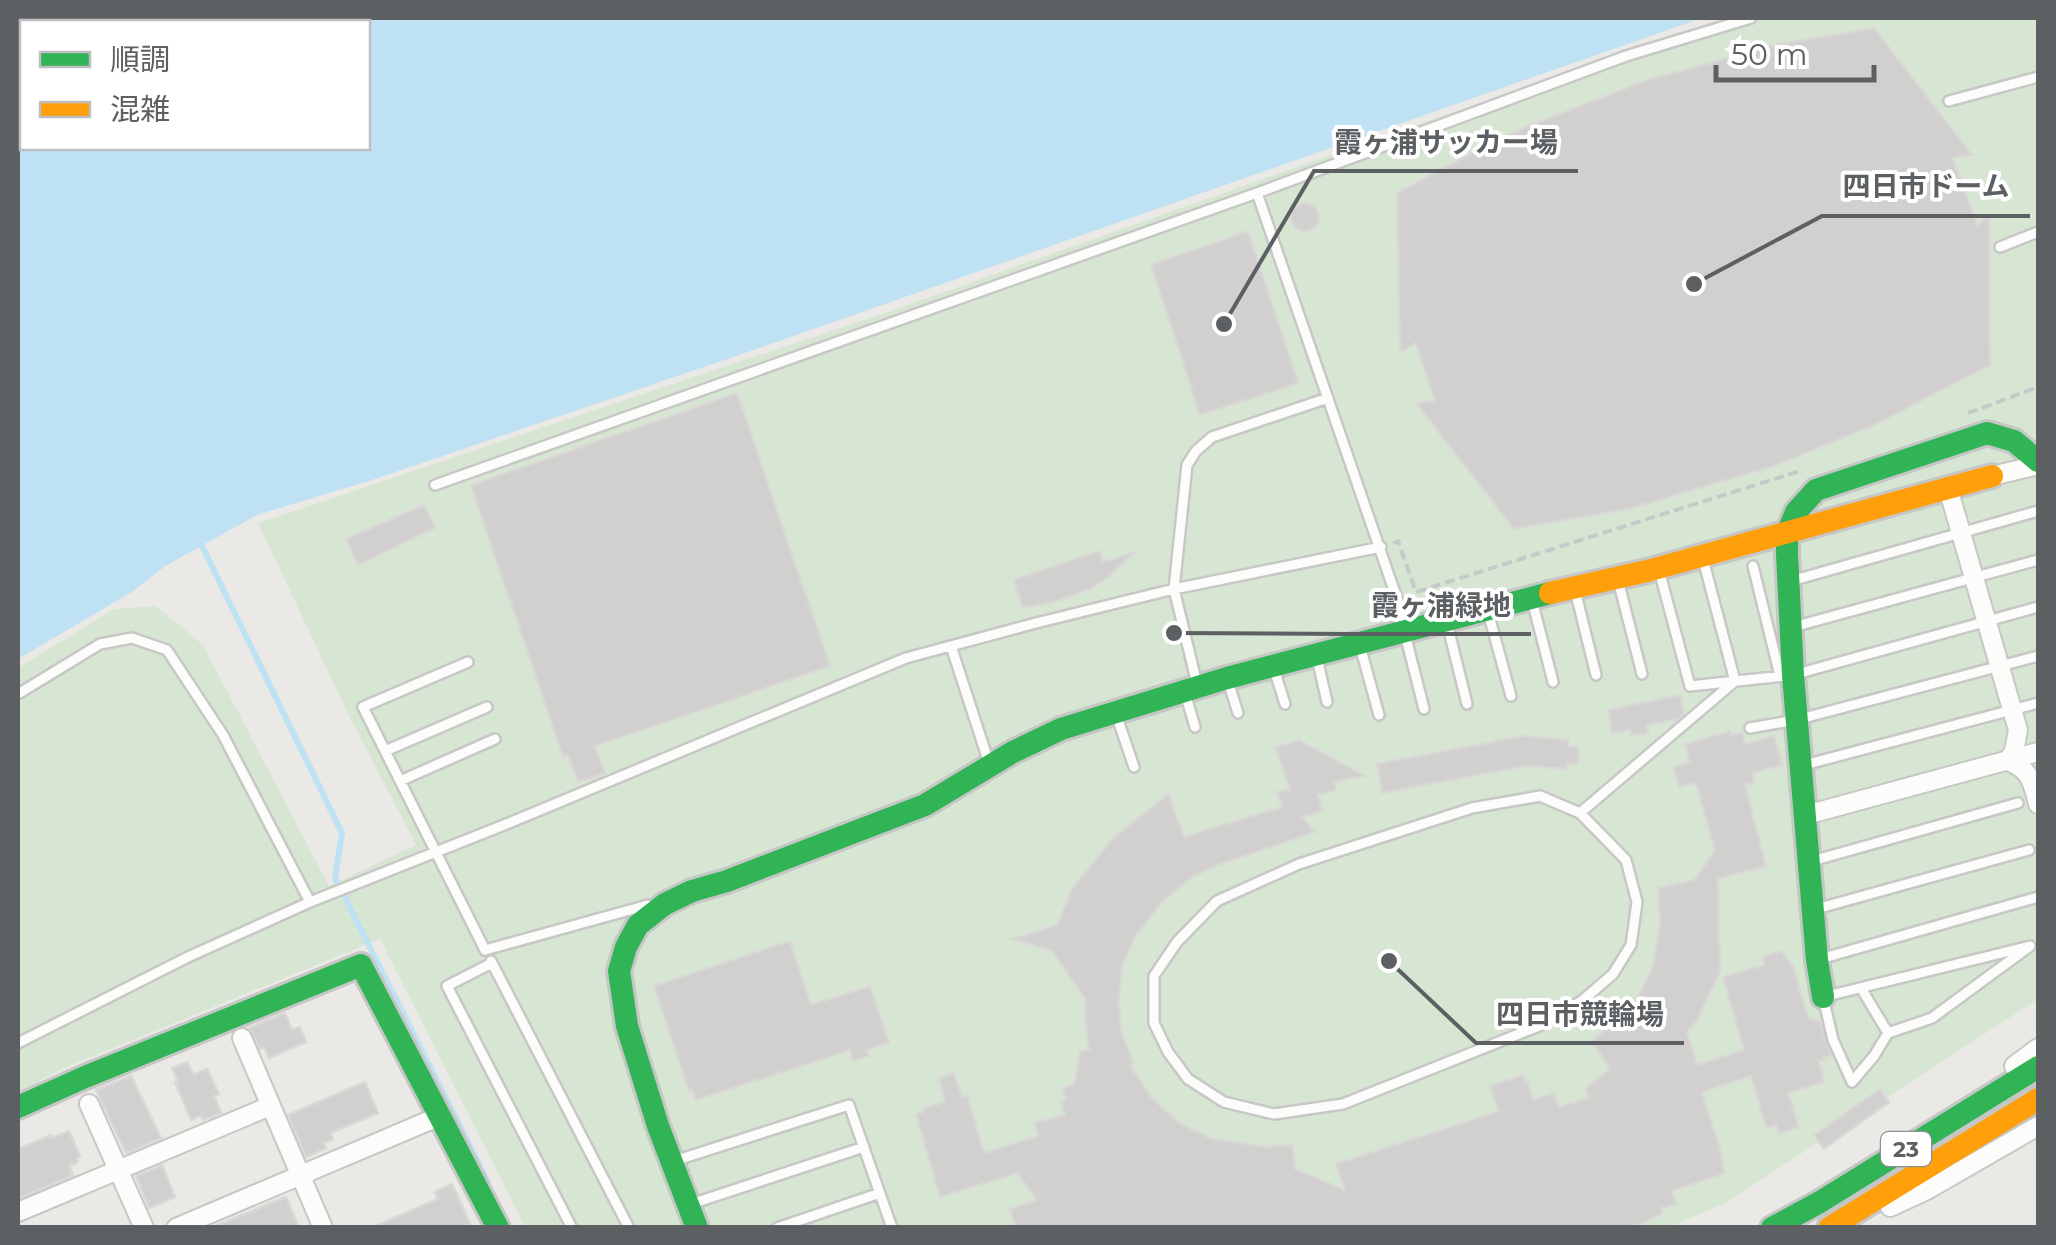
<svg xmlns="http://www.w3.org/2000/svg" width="2056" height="1245" viewBox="0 0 2056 1245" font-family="Montserrat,'Noto Sans JP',sans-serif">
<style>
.green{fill:#d7e6d3}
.water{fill:#bee1f3;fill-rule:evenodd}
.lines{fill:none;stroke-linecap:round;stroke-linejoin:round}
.stream{stroke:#bee1f3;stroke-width:6}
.building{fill:#d2d0cf;stroke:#dad8d6;stroke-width:2.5}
.lane-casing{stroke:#c7c7c6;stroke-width:14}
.street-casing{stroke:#c7c7c6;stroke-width:22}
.fast-casing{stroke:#c5c6c5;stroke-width:28}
.slow-casing{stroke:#c5c6c5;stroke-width:28}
.path{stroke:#c5cac8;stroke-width:4;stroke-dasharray:10 5;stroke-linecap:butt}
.lane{stroke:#fcfcfb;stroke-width:9}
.street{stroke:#fcfcfb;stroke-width:18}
.fast{stroke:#30b455;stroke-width:22}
.slow{stroke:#ff9f0a;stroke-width:22}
.labels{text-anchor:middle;stroke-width:8;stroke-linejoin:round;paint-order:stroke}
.shield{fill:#fff;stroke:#8d9092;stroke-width:2.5}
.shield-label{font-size:22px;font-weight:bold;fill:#5c6063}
.leader{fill:none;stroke:#5c6063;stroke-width:4}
.callout-dot{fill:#5c6063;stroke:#fff;stroke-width:4}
.callout-label{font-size:28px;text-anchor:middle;font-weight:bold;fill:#5c6063;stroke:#fff;stroke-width:8;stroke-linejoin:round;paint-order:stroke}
</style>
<rect width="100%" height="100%" fill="#ebe9e6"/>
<path class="green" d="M 1732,18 L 2038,18 L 2038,999 L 1724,1204 L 1669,1227 L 525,1227 L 380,939 L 59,1070 L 18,1094 L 18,668 L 114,609 L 156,606 L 203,645 L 329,886 L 416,845 L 349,716 L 258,523 L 888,312 L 1384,136 Z"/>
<path class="water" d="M 18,18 L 1702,18 L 745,353 L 375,479 L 257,515 L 167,565 L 130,593 L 18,659 ZM 22,22 L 368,22 L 368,148 L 22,148 Z"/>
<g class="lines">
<path class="stream" d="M 202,546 L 342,833 L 335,878 L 488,1182"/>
</g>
<path class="building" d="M 1874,28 L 1972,155 L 1953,158 L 1977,225 L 1989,216 L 1990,365 L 1872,426 L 1774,466 L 1632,508 L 1514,529 L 1416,403 L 1435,401 L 1416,343 L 1400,353 L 1397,193 L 1487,145 L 1526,127 L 1647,80 L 1785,43 Z
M1291 217a14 14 0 1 1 28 0a14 14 0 1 1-28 0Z
M 1248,231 L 1298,383 L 1200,415 L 1151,265 Z
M 737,393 L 830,666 L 595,746 L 605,773 L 578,782 L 568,755 L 563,757 L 471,485 Z
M 424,505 L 435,528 L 358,565 L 346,539 Z
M 1099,551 L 1103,562 L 1135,552 L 1108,577 L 1090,589 L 1058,601 L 1023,608 L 1014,580 Z
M 1680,695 L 1684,714 L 1678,719 L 1647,725 L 1648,733 L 1631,735 L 1630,730 L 1612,733 L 1608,710 Z
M 1730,731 L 1731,735 L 1742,732 L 1745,744 L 1774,736 L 1782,765 L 1753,773 L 1755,782 L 1745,785 L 1766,866 L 1718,879 L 1720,972 L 1696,1022 L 1687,1032 L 1697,1065 L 1744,1050 L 1723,977 L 1764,965 L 1762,957 L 1781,951 L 1793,966 L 1808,1018 L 1820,1021 L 1831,1055 L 1824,1057 L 1825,1060 L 1819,1061 L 1824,1082 L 1788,1093 L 1799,1127 L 1779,1134 L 1776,1125 L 1766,1128 L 1751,1076 L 1702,1092 L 1722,1156 L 1724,1174 L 1672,1191 L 1676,1204 L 1661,1208 L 1662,1213 L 1632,1228 L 1016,1228 L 1010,1209 L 1037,1200 L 1017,1173 L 940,1197 L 916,1114 L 923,1112 L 922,1109 L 945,1102 L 939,1078 L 954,1073 L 962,1097 L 967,1095 L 984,1153 L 1038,1136 L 1035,1123 L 1065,1115 L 1061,1101 L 1066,1100 L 1062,1088 L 1074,1084 L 1080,1051 L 1089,1050 L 1085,1017 L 1086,1000 L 1052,951 L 1013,939 L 1057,925 L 1072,889 L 1115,836 L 1169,794 L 1184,837 L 1282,807 L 1277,792 L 1290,789 L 1276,747 L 1299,740 L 1365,776 L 1334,782 L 1336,790 L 1318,795 L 1323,811 L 1302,817 L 1315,832 L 1215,866 L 1192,877 L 1162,902 L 1135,937 L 1122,966 L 1119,1001 L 1121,1030 L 1133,1063 L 1130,1065 L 1151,1097 L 1179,1123 L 1210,1138 L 1272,1148 L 1272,1146 L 1293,1145 L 1295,1169 L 1345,1190 L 1336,1164 L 1499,1111 L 1490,1086 L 1523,1075 L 1526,1083 L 1528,1082 L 1533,1100 L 1554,1093 L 1559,1107 L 1589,1098 L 1586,1088 L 1610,1069 L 1592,1041 L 1611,1026 L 1637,998 L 1653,966 L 1660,928 L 1658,888 L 1694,880 L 1715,851 L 1696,783 L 1679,787 L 1674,767 L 1690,762 L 1685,744 Z
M 1524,736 L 1569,740 L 1568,746 L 1579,747 L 1578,764 L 1567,763 L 1567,769 L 1525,766 L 1382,793 L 1377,764 Z
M 790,941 L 811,1005 L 870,986 L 889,1043 L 867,1050 L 869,1056 L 853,1061 L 850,1050 L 696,1100 L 692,1090 L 689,1091 L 654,986 Z
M 285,1013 L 292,1030 L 300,1027 L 306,1042 L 269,1058 L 264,1047 L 260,1049 L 249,1028 Z
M 187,1062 L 194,1075 L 207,1069 L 219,1094 L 214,1096 L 221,1113 L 203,1120 L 201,1115 L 191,1120 L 175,1082 L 178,1081 L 172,1068 Z
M 131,1076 L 161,1138 L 126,1153 L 96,1090 Z
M 365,1082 L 378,1113 L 330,1133 L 333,1139 L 324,1143 L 326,1148 L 306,1157 L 288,1115 Z
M 1880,1089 L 1889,1102 L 1824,1149 L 1814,1135 Z
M 69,1131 L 80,1156 L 77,1158 L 78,1162 L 69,1166 L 73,1175 L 18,1199 L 18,1149 L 51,1135 L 52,1138 Z
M 162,1165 L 175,1197 L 149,1208 L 136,1176 Z
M 452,1184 L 472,1228 L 371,1228 L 438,1199 L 435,1192 Z
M 286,1197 L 299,1228 L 213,1228 L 213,1227 Z"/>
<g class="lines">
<g class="lane-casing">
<path id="lane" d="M 1949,101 L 2038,77
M 1257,193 L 1406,625
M 2000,247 L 2038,232
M 435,485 L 1257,193 L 1626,56 L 1751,18
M 1753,566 L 1780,676
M 1659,570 L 1690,686 L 1793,675 L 2038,607
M 1618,580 L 1642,674
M 1791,581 L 2038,511
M 1575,590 L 1596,675
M 1532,600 L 1553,682
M 1488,612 L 1511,696
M 1447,623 L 1467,704
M 1793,627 L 2038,560
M 1405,634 L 1424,709
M 951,646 L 989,763
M 1360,646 L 1379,715
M 1317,658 L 1327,702
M 468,662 L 363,707 L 485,950 L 648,905
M 1274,669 L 1285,704
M 1228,681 L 1238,713
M 1197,684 L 1174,589 L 1187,465 L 1196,451 L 1212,437 L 1328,398
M 1185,693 L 1195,727
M 18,694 L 100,644 L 132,638 L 167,650 L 223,735 L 310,902
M 1116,714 L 1134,767
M 1750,728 L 1796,720 L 2038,656
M 385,751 L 487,707
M 1804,765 L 2038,703
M 400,781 L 495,739
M 1580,813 L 1626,860 L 1637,902 L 1631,945 L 1613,974 L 1583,1000 L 1539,1026 L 1343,1104 L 1274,1114 L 1224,1102 L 1188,1079 L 1168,1052 L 1154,1023 L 1154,976 L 1177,942 L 1217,901 L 1299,864 L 1472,808 L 1540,796 L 1580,813 L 1735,681 L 1703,559
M 1812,861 L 2018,803
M 1816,909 L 2029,850
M 1820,959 L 2038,897
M 491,961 L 629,1228
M 492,963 L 447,986 L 572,1228
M 1861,988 L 1888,1033 L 1932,1018 L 2030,946 L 1823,997 L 1833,1040 L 1852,1082 L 1874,1056 L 1888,1033
M 18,1043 L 188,957 L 310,902 L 504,825 L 906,658 L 1036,623 L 1174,589 L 1381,547
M 674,1161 L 849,1105 L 892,1228
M 691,1204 L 864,1147
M 777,1228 L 880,1193"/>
</g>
<g class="street-casing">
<path id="street" d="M 1992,476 L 2038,465
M 1948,488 L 2018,730 L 2014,751 L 2008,761
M 2008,761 C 2030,769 2033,783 2038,804
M 1806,815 L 2038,752
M 242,1038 L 323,1228
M 2014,1066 L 2038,1048
M 89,1104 L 144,1228
M 1890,1207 L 1927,1190 L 2038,1126
M 18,1212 L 270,1106
M 176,1228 L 440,1116"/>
</g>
<g class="fast-casing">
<path id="fast" d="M 1823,997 L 1817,960 L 1793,675 L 1787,554 L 1787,534 L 1796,512 L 1816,490 L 1987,433 L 2014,441 L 2038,461
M 18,1107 L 85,1077 L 361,965 L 498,1228
M 697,1228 L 658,1126 L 627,1026 L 619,971 L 626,947 L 638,925 L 665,904 L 692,891 L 727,881 L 925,805 L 1013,752 L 1061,729 L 1227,678 L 1550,593
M 1772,1228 L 1820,1202 L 2038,1067"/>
</g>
<g class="slow-casing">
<path id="slow" d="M 1550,593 L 1647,571 L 1992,476
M 1829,1228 L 2038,1099"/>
</g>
<path class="path" d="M 1968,413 L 2038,387
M 1393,543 L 1398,541 L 1416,592 L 1803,470"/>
<use href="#lane" class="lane"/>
<use href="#street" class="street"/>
<use href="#fast" class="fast"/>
<use href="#slow" class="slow"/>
</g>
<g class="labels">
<rect class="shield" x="1881" y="1132" width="50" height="34" rx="8"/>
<g class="shield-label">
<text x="1906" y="1157">23</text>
</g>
</g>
<path class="leader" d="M1224 324L1314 171H1578M1694 284L1822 216H2030M1174 633L1351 634H1531M1389 961L1476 1043H1684"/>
<g class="callout-dot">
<circle cx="1224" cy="324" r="10"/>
<circle cx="1694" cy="284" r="10"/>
<circle cx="1174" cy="633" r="10"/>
<circle cx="1389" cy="961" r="10"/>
</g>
<g class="callout-label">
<text x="1446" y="152">霞ヶ浦サッカー場</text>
<text x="1926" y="196">四日市ドーム</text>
<text x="1441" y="615">霞ヶ浦緑地</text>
<text x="1580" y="1024">四日市競輪場</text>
</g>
<rect width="2056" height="1245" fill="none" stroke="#5c6063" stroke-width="40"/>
<rect x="20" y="20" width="350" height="130" fill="#ffffff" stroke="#bebfc1" stroke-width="2.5"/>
<rect x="40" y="52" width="50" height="15" fill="#30b455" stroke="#bebfc1" stroke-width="2.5"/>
<text x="110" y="70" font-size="30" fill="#5c6063">順調</text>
<rect x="40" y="102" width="50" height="15" fill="#ff9f0a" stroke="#bebfc1" stroke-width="2.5"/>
<text x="110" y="120" font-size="30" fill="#5c6063">混雑</text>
<path d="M1716 65v15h158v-15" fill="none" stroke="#5c6063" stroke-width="5"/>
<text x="1731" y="65" font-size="30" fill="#5c6063" stroke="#ffffff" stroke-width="8" paint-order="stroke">50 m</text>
</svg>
